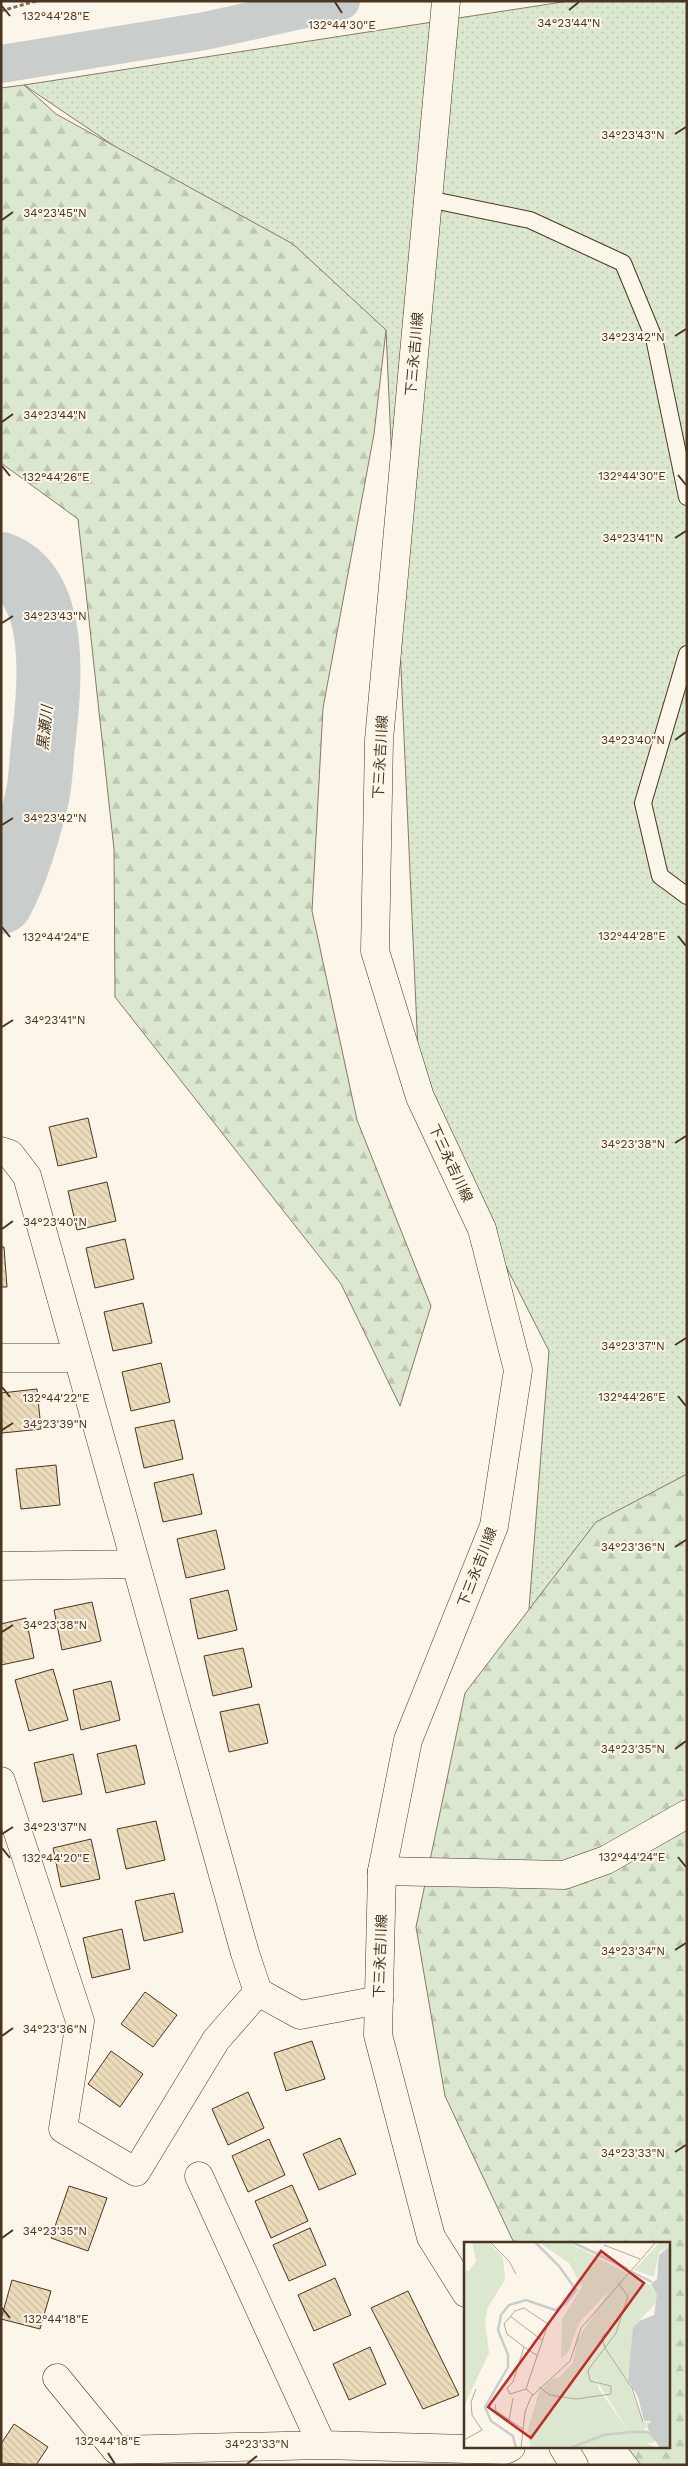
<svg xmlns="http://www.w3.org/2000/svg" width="688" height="2466" viewBox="0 0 688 2466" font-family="'Work Sans','Noto Sans JP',sans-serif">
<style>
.grass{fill:url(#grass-dots);stroke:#887966}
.forest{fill:url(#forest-firs);stroke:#887966}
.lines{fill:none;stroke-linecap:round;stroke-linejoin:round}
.canal{stroke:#c9cecd;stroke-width:38}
.river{stroke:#c9cecd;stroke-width:64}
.building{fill:url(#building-back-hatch);stroke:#4a3520}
.lane-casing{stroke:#4a3520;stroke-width:18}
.street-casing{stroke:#4a3520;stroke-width:29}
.secondary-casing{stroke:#4a3520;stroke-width:29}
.path{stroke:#7f6f5c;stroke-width:3;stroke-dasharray:4 2.5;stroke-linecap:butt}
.lane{stroke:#fbf6e9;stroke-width:16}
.street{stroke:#fbf6e9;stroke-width:28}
.secondary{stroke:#fbf6e9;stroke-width:28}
.ticks{fill:none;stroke:#4a3520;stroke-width:2}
.labels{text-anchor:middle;stroke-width:4;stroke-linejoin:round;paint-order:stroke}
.street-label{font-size:14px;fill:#4a3520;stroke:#fbf6e9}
.water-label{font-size:15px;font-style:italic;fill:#4a3520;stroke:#fbf6e9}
.inset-river{fill:none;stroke:#c9cecd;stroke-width:2.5}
.inset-road{fill:none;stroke:#b4a999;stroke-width:1}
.view{fill:#c62828;fill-opacity:0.15;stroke:#c62828;stroke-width:2.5}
.inset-edge{fill:none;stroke:#4a3520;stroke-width:2.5}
.ticks-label{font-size:12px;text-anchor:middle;fill:#4a3520;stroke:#fbf6e9;stroke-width:4;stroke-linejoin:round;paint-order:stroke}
</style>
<defs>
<pattern id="grass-dots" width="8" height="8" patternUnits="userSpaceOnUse" patternTransform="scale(1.25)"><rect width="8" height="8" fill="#dce7d0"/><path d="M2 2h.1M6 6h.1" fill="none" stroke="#bec7b2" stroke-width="1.8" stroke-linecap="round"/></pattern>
<pattern id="forest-firs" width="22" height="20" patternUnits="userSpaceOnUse" patternTransform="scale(1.25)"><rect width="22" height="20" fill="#dce7d0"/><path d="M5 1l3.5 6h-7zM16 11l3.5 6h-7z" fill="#bec7b2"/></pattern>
<pattern id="building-back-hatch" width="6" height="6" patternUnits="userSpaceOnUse" patternTransform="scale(1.25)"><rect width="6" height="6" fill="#ecdcbc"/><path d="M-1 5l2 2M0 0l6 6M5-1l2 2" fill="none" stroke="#ccbda1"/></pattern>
</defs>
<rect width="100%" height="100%" fill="#fbf6e9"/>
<path class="grass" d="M 569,1 L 687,1 L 687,1490 L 529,1609 L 549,1351 L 420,1097 L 386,330 L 24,85 Z"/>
<path class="forest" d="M 24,85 L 56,114 L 293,244 L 386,330 L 374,434 L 323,708 L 312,911 L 357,1120 L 431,1306 L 400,1406 L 341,1284 L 115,997 L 114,849 L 78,519 L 1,463 L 1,88 Z
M 687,1474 L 687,2465 L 641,2465 L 627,2447 L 669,2447 L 669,2244 L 514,2243 L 445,2096 L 416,1927 L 465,1693 L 596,1522 Z"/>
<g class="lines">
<path class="canal" d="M 1,64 L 205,31 L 341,1"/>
<path class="river" d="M 1,564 C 62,588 49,693 43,745 C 41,762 41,781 37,798 C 28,833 18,870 1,902"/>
</g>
<path class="building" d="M 88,1118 L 97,1157 L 58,1166 L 49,1127 Z
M 107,1182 L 116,1221 L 77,1230 L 68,1191 Z
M 125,1239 L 134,1279 L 95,1288 L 86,1248 Z
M 1,1247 L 4,1247 L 7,1287 L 1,1287 Z
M 143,1303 L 152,1343 L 113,1351 L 104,1312 Z
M 161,1363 L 170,1402 L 131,1411 L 122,1372 Z
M 37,1389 L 41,1429 L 2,1433 L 1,1393 Z
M 174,1420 L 183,1459 L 144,1468 L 135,1428 Z
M 56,1465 L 60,1505 L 21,1509 L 16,1469 Z
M 193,1474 L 202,1514 L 163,1522 L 154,1483 Z
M 216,1530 L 225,1569 L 186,1578 L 177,1539 Z
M 228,1590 L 237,1630 L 198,1639 L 190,1599 Z
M 92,1602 L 101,1641 L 62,1650 L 54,1610 Z
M 26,1618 L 34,1658 L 1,1665 L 1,1624 Z
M 243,1648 L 252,1687 L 213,1696 L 204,1656 Z
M 53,1669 L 68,1720 L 29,1731 L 15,1680 Z
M 111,1681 L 120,1720 L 81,1730 L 73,1690 Z
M 259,1704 L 268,1743 L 229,1752 L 220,1712 Z
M 136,1745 L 145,1784 L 106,1793 L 97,1754 Z
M 73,1754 L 82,1794 L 43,1802 L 34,1763 Z
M 156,1821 L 165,1860 L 126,1869 L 117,1829 Z
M 91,1839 L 100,1879 L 61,1887 L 53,1848 Z
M 174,1893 L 183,1932 L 144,1941 L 135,1901 Z
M 122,1929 L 130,1969 L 92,1978 L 83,1938 Z
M 145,1992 L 177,2015 L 153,2047 L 121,2024 Z
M 312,2041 L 325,2079 L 286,2091 L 274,2053 Z
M 111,2051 L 143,2074 L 120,2107 L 88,2084 Z
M 248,2092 L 264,2128 L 228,2145 L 212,2109 Z
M 340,2138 L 356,2174 L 319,2190 L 303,2154 Z
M 269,2139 L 285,2175 L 248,2192 L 232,2156 Z
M 292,2185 L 308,2221 L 271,2238 L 255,2201 Z
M 69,2186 L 107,2198 L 88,2251 L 51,2238 Z
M 310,2228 L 326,2265 L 289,2281 L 273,2245 Z
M 335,2278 L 351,2315 L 314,2331 L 298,2295 Z
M 12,2280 L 51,2291 L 40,2329 L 1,2319 Z
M 408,2291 L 459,2395 L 423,2409 L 371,2308 Z
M 370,2347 L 386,2384 L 349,2400 L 333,2364 Z
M 14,2424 L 48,2447 L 36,2465 L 1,2463 L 1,2444 Z"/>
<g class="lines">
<g class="lane-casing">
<path id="lane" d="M 428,199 L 530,220 L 623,263 L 654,338 L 687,497
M 687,654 L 643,803 L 660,876 L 687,896"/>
</g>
<g class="street-casing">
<path id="street" d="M 1,1151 L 10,1154 L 27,1176 L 245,1953 L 258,1992 L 300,2015 L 379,2000
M 1,1358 L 78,1358
M 1,1566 L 136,1564
M 1,1781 L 80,2021 L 63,2129 L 136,2172 L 216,2040 L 258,1992
M 382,1871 L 564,1875 L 606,1860 L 687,1814
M 199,2176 L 322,2445
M 57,2378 L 116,2450 L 322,2445 L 505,2450 L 511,2447"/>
</g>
<g class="secondary-casing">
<path id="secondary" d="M 446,1 L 379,740 L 375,951 L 420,1097 L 482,1229 L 518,1370 L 494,1526 L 408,1740 L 382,1871 L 378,2035 L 431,2237 L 466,2293
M 563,2447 L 574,2465"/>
</g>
<path class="path" d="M 1,11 L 36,1"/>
<use href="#lane" class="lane"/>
<use href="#street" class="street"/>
<use href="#secondary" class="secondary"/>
</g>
<path class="ticks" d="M 335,2 L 342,13M 2,6 L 10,16M 569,10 L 579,2M 675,134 L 686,127M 2,220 L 13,212M 675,336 L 686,329M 2,422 L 13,414M 2,466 L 10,476M 678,475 L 686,485M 675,538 L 686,531M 2,623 L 13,616M 675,740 L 686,732M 2,825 L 13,818M 2,927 L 10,937M 678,936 L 686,946M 2,1027 L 13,1020M 675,1143 L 686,1136M 2,1229 L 13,1221M 675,1345 L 686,1338M 2,1387 L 10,1397M 678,1396 L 686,1406M 2,1430 L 13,1423M 675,1547 L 686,1540M 2,1632 L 13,1625M 675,1749 L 686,1741M 2,1834 L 13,1827M 2,1848 L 10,1858M 678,1857 L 686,1867M 675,1950 L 686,1943M 2,2036 L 13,2028M 675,2152 L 686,2145M 2,2238 L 13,2230M 2,2308 L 10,2318M 108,2453 L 115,2464M 247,2464 L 257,2456"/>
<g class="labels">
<g class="street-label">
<text transform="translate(414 354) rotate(-85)" y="5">下三永吉川線</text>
<text transform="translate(380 757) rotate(-87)" y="5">下三永吉川線</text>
<text transform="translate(451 1163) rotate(65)" y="5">下三永吉川線</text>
<text transform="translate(477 1567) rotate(-69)" y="5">下三永吉川線</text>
<text transform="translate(380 1956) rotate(-88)" y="5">下三永吉川線</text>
</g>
<g class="water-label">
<text transform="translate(45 728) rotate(-84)" y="5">黒瀬川</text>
</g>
</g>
<g transform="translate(464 2242)">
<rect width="206" height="206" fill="#fbf6e9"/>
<path d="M 134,16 L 186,43 L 193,53 L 193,60 L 171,83 L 168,117 L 163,136 L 179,180 L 187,181 L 180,187 L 193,199 L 187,201 L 175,199 L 165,190 L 131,136 L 96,135 L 109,120 L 113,98 L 146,48 Z" fill="#dce7d0"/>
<path d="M 8,0 L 24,0 L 39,15 L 41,38 L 24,65 L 21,78 L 25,111 L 0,164 L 0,28 L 5,29 L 12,19 ZM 74,0 L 104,0 L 134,16 L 146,48 L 115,81 L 104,111 L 97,116 L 98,77 L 118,45 L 105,21 ZM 196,0 L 206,0 L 206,4 L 195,10 L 190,35 L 170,28 ZM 104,133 L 131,136 L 135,147 L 165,190 L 191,206 L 66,206 L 64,187 L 75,150 L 88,137 Z" fill="#dce7d0"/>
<path d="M 206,4 L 206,206 L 196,206 L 183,185 L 187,179 L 180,179 L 174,155 L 164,138 L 169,86 L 175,79 L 190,73 L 193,53 L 187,42 L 193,37 L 195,13 Z" fill="#c9cecd"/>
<path class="inset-river" d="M 108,0 L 164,27M 168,30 L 188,40M 52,206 L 49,194 L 27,179 L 21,165 L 44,125 L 44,113 L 34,88 L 37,73 L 45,63 L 62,58 L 91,68 L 102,61 L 112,48 L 95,24 L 71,0M 106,206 L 140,193 L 167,190 L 184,190 L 202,206"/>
<path class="inset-road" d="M 26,0 L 45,19 L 52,32M 140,3 L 176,17M 46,74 L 79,99M 154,79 L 138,95 L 141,106 L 168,146 L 179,180M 60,105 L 74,114M 75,145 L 86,153 L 112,157 L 147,152 L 147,144 L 126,139 L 124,128 L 152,91 L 164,54 L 154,41M 62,147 L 46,152 L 43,146 L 49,140 L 60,105 L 43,92 L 40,82 L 51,69 L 60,66 L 84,82 L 62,147 L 69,153M 31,162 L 32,169 L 59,187M 45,178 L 49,156M 0,198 L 18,188 L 8,173 L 7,160 L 12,147M 57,206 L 61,170 L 67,155 L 106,119 L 117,86 L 192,0"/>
<path class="view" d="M 137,9 L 180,41 L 67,196 L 24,165 Z"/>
<rect width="206" height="206" class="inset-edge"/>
</g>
<g class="ticks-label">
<text x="56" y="20">132°44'28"E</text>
<text x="569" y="27">34°23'44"N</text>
<text x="342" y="29">132°44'30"E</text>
<text x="633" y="139">34°23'43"N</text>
<text x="55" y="217">34°23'45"N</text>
<text x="633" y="341">34°23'42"N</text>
<text x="55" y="419">34°23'44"N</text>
<text x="632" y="480">132°44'30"E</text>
<text x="56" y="481">132°44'26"E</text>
<text x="633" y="542">34°23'41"N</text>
<text x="55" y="620">34°23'43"N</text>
<text x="633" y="744">34°23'40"N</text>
<text x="55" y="822">34°23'42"N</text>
<text x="632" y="940">132°44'28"E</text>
<text x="56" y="941">132°44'24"E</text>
<text x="55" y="1024">34°23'41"N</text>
<text x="633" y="1148">34°23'38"N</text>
<text x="55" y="1226">34°23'40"N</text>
<text x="633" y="1350">34°23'37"N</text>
<text x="632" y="1401">132°44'26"E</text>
<text x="56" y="1402">132°44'22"E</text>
<text x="55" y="1428">34°23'39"N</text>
<text x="633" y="1551">34°23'36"N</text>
<text x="55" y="1629">34°23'38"N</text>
<text x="633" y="1753">34°23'35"N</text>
<text x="55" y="1831">34°23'37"N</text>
<text x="632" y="1861">132°44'24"E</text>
<text x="56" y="1862">132°44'20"E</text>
<text x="633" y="1955">34°23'34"N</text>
<text x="55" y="2033">34°23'36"N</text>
<text x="633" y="2157">34°23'33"N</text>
<text x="55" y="2235">34°23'35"N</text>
<text x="56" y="2323">132°44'18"E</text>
<text x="108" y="2445">132°44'18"E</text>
<text x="257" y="2448">34°23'33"N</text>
</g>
<rect width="688" height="2466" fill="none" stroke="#4a3520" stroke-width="5"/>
</svg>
